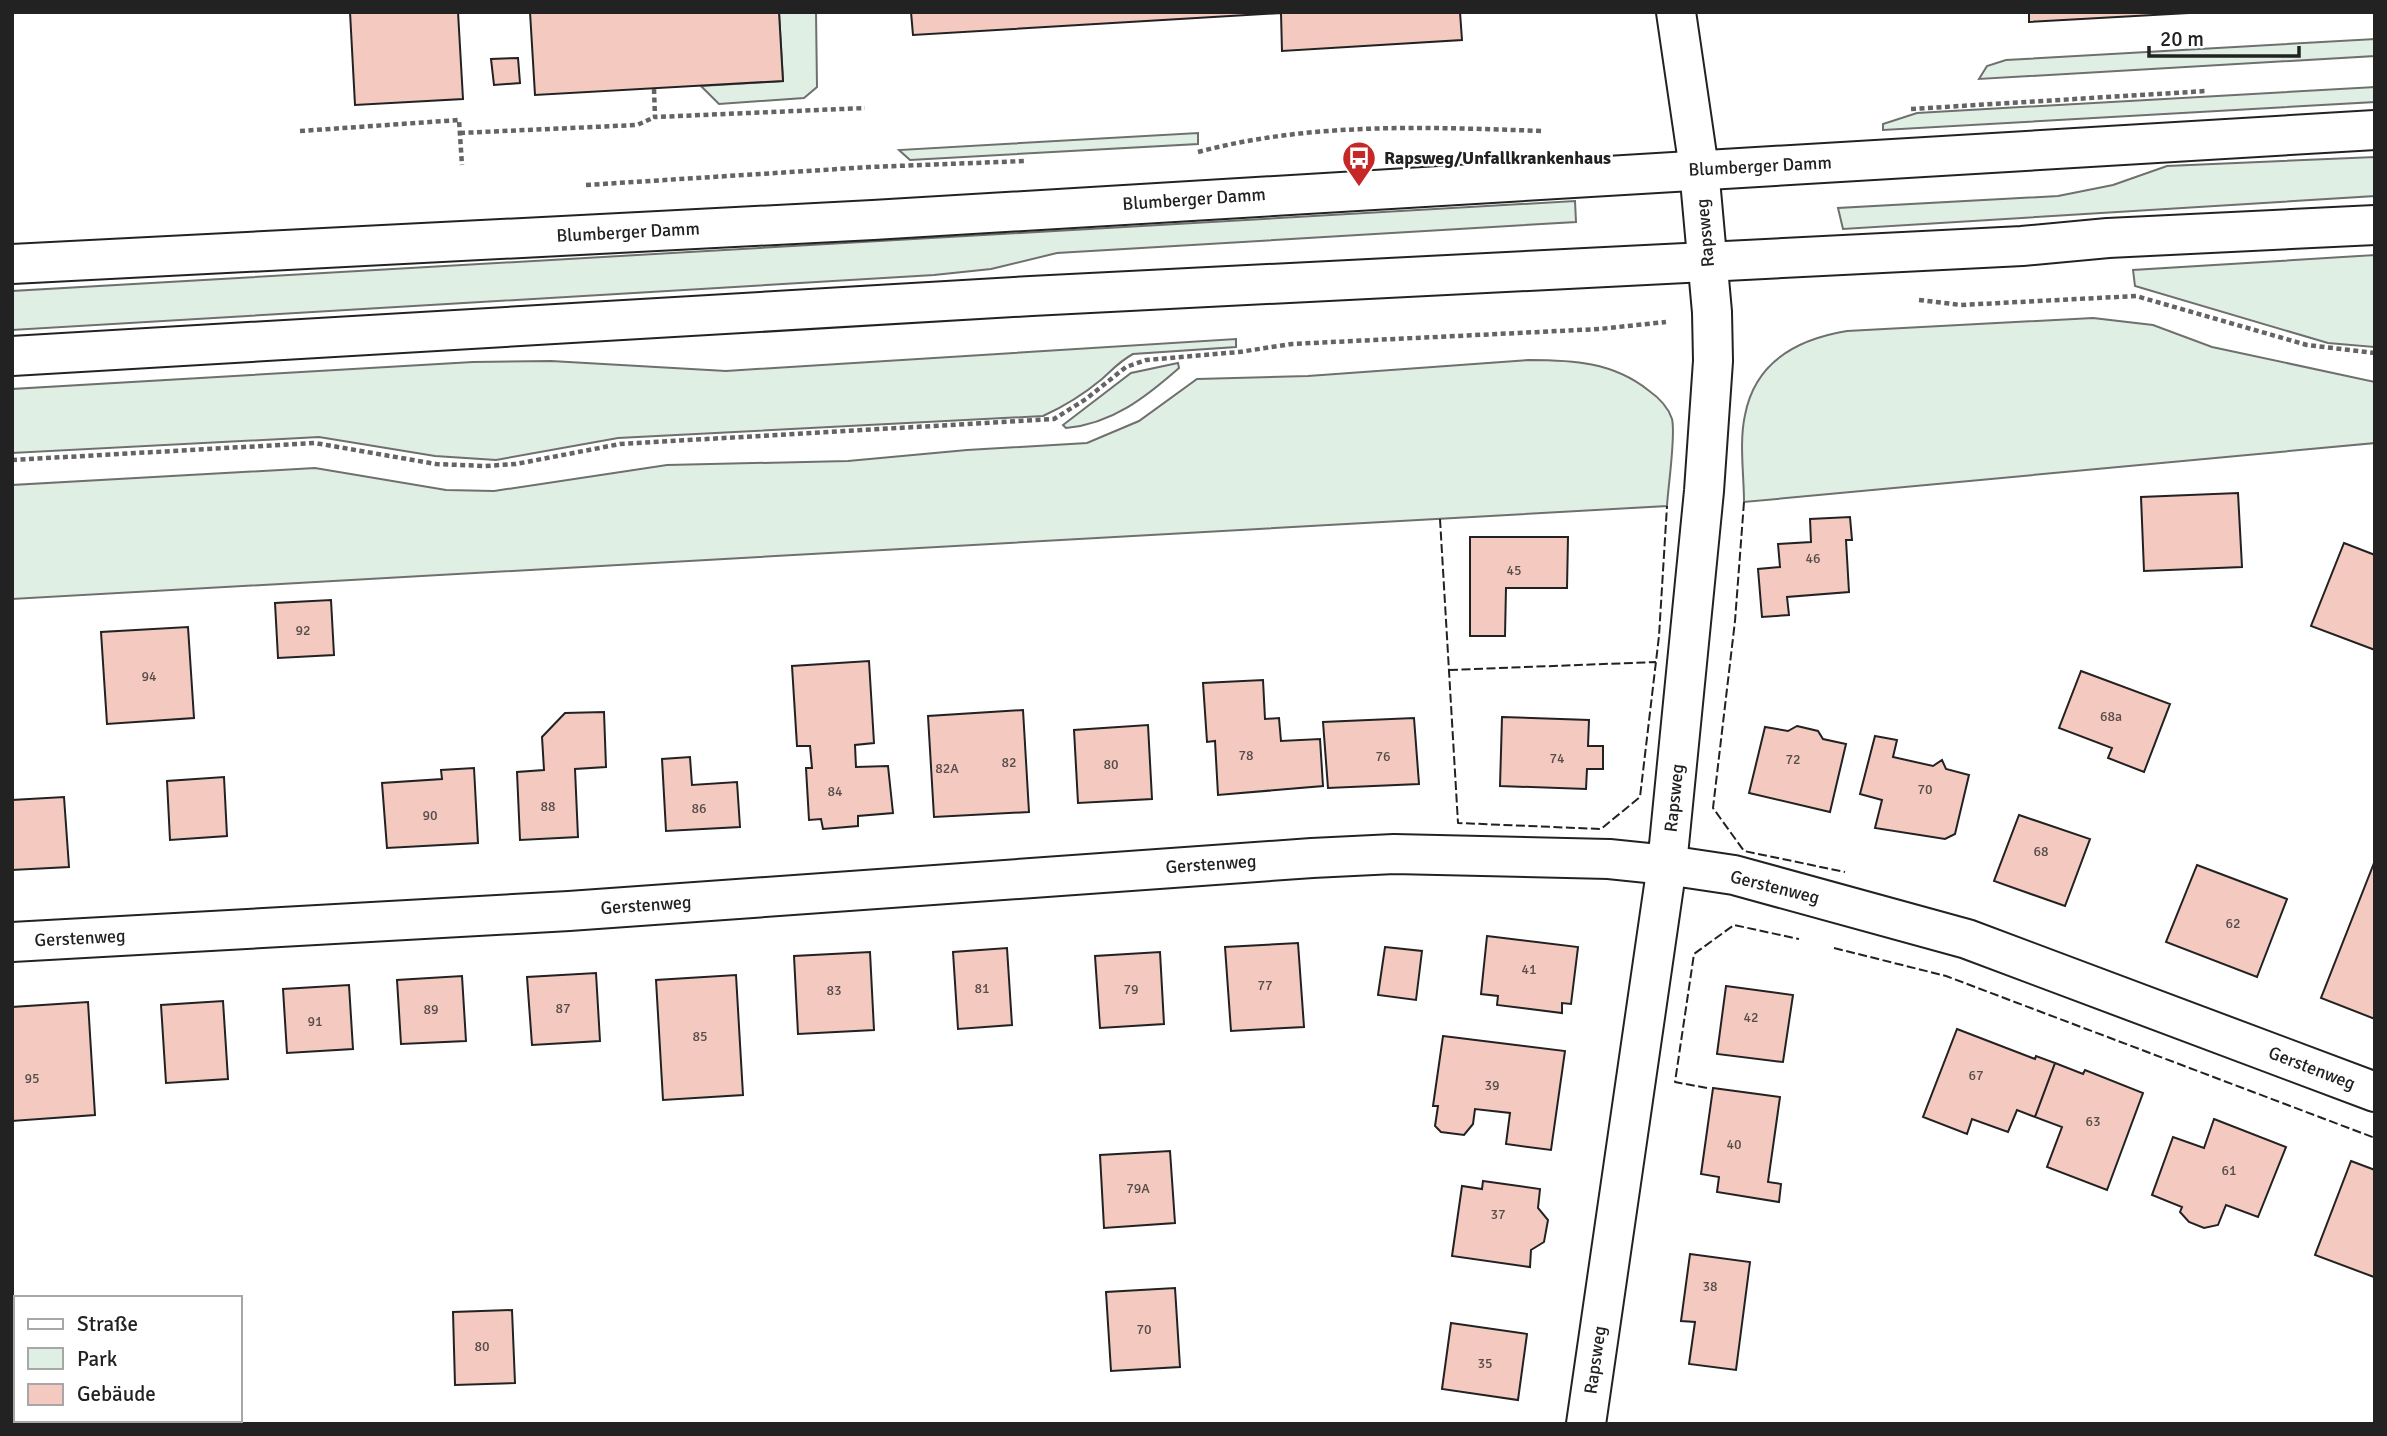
<svg xmlns="http://www.w3.org/2000/svg" width="2387" height="1436" viewBox="0 0 2387 1436" font-family="Signika,sans-serif">
<style>
.green{fill:#e0efe3;stroke:#6f6f6f;stroke-width:2}
.building{fill:#f3c9c0;stroke:#222;stroke-width:2}
.lines{fill:none;stroke-linecap:round;stroke-linejoin:round}
.minor-casing{stroke:#222;stroke-width:42}
.secondary-casing{stroke:#222;stroke-width:42}
.path{stroke:#646464;stroke-width:4.5;stroke-dasharray:5 3.5;stroke-linecap:butt}
.minor{stroke:#fff;stroke-width:38}
.secondary{stroke:#fff;stroke-width:38}
.fence{stroke:#222;stroke-width:2;stroke-dasharray:9 3.5;stroke-linecap:butt}
.labels{text-anchor:middle;stroke-width:5;stroke-linejoin:round;paint-order:stroke}
.number-label{font-size:14px;fill:#564c4a}
.poi-label{font-size:18px;font-weight:bold;fill:#222;stroke:#fff;text-anchor:start}
.street-label{font-size:18px;fill:#222;stroke:#fff}
</style>
<rect width="100%" height="100%" fill="#fff"/>
<path class="green" d="M 779,12 L 816,12 L 817,87 L 804,98 L 719,104 L 701,86 L 783,81 Z
M 2375,39 L 2375,56 L 1979,79 L 1987,66 L 2006,60 Z
M 2375,87 L 2375,102 L 1883,130 L 1883,124 L 1917,113 Z
M 1198,133 L 1198,144 L 910,160 L 899,150 Z
M 2375,157 L 2375,196 L 1843,229 L 1838,208 L 2058,196 L 2113,185 L 2167,166 Z
M 1575,201 L 1576,222 L 1057,253 L 991,269 L 934,275 L 12,330 L 12,291 Z
M 2375,255 L 2374,347 L 2328,343 L 2135,286 L 2133,270 Z
M 2093,318 L 2153,325 L 2212,347 L 2375,382 L 2375,443 L 1744,502 C 1744,475 1739,442 1745,415 C 1755,362 1798,339 1847,331 Z
M 1236,339 L 1236,347 L 1133,354 C 1120,361 1113,369 1102,379 C 1084,394 1065,406 1043,416 L 618,438 L 496,460 L 435,456 L 319,437 L 12,453 L 12,389 L 473,362 L 551,361 L 726,371 Z
M 1529,360 C 1572,360 1613,362 1648,390 C 1658,397 1668,406 1672,419 C 1676,436 1668,486 1667,506 L 12,599 L 12,485 L 315,468 L 446,490 L 494,491 L 667,465 L 848,461 L 967,450 L 1087,443 L 1139,421 L 1197,379 L 1308,376 Z
M 1178,363 L 1179,368 C 1146,397 1112,424 1066,428 L 1063,425 L 1131,373 Z"/>
<path class="building" d="M 350,12 L 458,12 L 463,99 L 355,105 Z
M 530,12 L 779,12 L 783,81 L 535,95 Z
M 911,12 L 1460,12 L 1462,40 L 1282,51 L 1281,13 L 913,35 Z
M 2029,12 L 2207,12 L 2029,22 Z
M 518,58 L 520,83 L 494,85 L 491,59 Z
M 2238,493 L 2242,567 L 2144,571 L 2141,497 Z
M 1850,517 L 1852,540 L 1846,540 L 1849,592 L 1787,597 L 1789,615 L 1762,617 L 1758,569 L 1780,567 L 1778,544 L 1811,542 L 1810,519 Z
M 1470,537 L 1568,537 L 1567,588 L 1506,588 L 1505,636 L 1470,636 Z
M 2344,543 L 2375,555 L 2375,650 L 2311,626 Z
M 331,600 L 334,655 L 278,658 L 275,603 Z
M 188,627 L 194,718 L 107,724 L 101,632 Z
M 869,661 L 874,743 L 855,745 L 856,767 L 888,766 L 893,813 L 858,816 L 858,826 L 823,829 L 821,819 L 809,820 L 806,768 L 812,768 L 810,746 L 797,746 L 792,666 Z
M 2081,671 L 2170,704 L 2144,772 L 2108,758 L 2112,748 L 2059,728 Z
M 1263,680 L 1265,719 L 1279,718 L 1281,741 L 1320,739 L 1323,786 L 1218,795 L 1215,741 L 1207,742 L 1203,683 Z
M 1023,710 L 1029,812 L 934,817 L 928,716 Z
M 604,712 L 606,767 L 575,769 L 578,837 L 520,840 L 517,772 L 544,770 L 542,737 L 565,713 Z
M 1502,717 L 1589,720 L 1588,746 L 1603,746 L 1603,769 L 1587,769 L 1586,789 L 1500,786 Z
M 1414,718 L 1419,784 L 1328,788 L 1323,722 Z
M 1148,725 L 1152,799 L 1078,803 L 1074,730 Z
M 1797,726 L 1818,731 L 1823,739 L 1846,744 L 1830,812 L 1749,793 L 1765,727 L 1788,731 Z
M 1875,736 L 1897,740 L 1893,757 L 1933,766 L 1942,760 L 1946,769 L 1969,775 L 1955,834 L 1945,839 L 1875,828 L 1882,800 L 1860,794 Z
M 690,757 L 692,785 L 737,782 L 740,827 L 666,831 L 662,759 Z
M 474,768 L 478,843 L 387,848 L 382,783 L 442,779 L 441,770 Z
M 224,777 L 227,836 L 170,840 L 167,781 Z
M 64,797 L 69,867 L 12,870 L 12,800 Z
M 2019,815 L 2090,839 L 2065,906 L 1994,881 Z
M 2374,863 L 2375,864 L 2375,1019 L 2321,998 Z
M 2197,865 L 2287,899 L 2257,977 L 2166,942 Z
M 1487,936 L 1578,947 L 1571,1004 L 1562,1003 L 1562,1013 L 1497,1005 L 1498,996 L 1481,994 Z
M 1298,943 L 1304,1027 L 1231,1031 L 1225,947 Z
M 1385,947 L 1422,951 L 1416,1000 L 1378,995 Z
M 1007,948 L 1012,1025 L 958,1029 L 953,952 Z
M 870,952 L 874,1030 L 798,1034 L 794,956 Z
M 1160,952 L 1164,1024 L 1100,1028 L 1095,956 Z
M 596,973 L 600,1041 L 532,1045 L 527,977 Z
M 736,975 L 743,1095 L 663,1100 L 656,980 Z
M 462,976 L 466,1041 L 401,1044 L 397,980 Z
M 349,985 L 353,1049 L 287,1053 L 283,989 Z
M 1726,986 L 1793,995 L 1783,1062 L 1717,1054 Z
M 223,1001 L 228,1079 L 166,1083 L 161,1005 Z
M 88,1002 L 95,1115 L 12,1121 L 12,1007 Z
M 1957,1029 L 2035,1059 L 2036,1056 L 2055,1063 L 2035,1117 L 2017,1110 L 2008,1132 L 1972,1119 L 1967,1134 L 1923,1117 Z
M 1443,1036 L 1565,1051 L 1551,1150 L 1506,1144 L 1510,1113 L 1475,1109 L 1473,1124 L 1464,1135 L 1441,1132 L 1435,1126 L 1438,1106 L 1433,1106 Z
M 2055,1063 L 2083,1074 L 2085,1070 L 2143,1093 L 2107,1190 L 2047,1167 L 2062,1127 L 2035,1117 Z
M 1713,1088 L 1780,1097 L 1768,1182 L 1781,1184 L 1779,1202 L 1717,1192 L 1719,1177 L 1701,1174 Z
M 2214,1119 L 2286,1147 L 2258,1217 L 2226,1205 L 2218,1225 L 2204,1228 L 2189,1222 L 2180,1212 L 2182,1207 L 2152,1195 L 2173,1137 L 2204,1148 Z
M 1170,1151 L 1175,1223 L 1104,1228 L 1100,1155 Z
M 2351,1161 L 2375,1170 L 2374,1277 L 2315,1255 Z
M 1483,1181 L 1540,1189 L 1538,1208 L 1548,1220 L 1544,1242 L 1531,1250 L 1530,1267 L 1452,1256 L 1462,1186 L 1482,1189 Z
M 1690,1254 L 1750,1262 L 1736,1370 L 1689,1364 L 1695,1322 L 1681,1321 Z
M 1175,1288 L 1180,1367 L 1111,1371 L 1106,1292 Z
M 512,1310 L 515,1383 L 455,1385 L 453,1312 Z
M 1451,1323 L 1527,1334 L 1518,1400 L 1442,1389 Z"/>
<g class="lines">
<g class="minor-casing">
<path id="minor" d="M 12,942 L 569,911 L 1312,858 L 1394,854 L 1609,859 L 1667,865 L 1734,875 L 1967,939 L 2375,1092
M 1586,1424 L 1667,865 L 1704,491 L 1713,361 L 1712,312 L 1699,169 L 1676,12"/>
</g>
<g class="secondary-casing">
<path id="secondary" d="M 12,264 L 873,220 L 2375,130
M 12,356 L 1031,296 L 2022,246 L 2108,238 L 2375,225"/>
</g>
<path class="path" d="M 654,89 L 655,117 L 865,108
M 1911,109 L 2206,91
M 300,131 L 459,120 L 462,165
M 460,133 L 637,125 L 655,117
M 1198,152 C 1310,122 1428,127 1543,131
M 586,185 L 870,167 L 1025,161
M 1919,300 L 1961,305 L 2136,296 L 2307,345 L 2375,353
M 12,460 L 315,443 L 436,464 L 485,466 L 516,464 L 620,444 L 1054,419 L 1086,399 L 1126,367 L 1146,360 L 1239,352 L 1292,344 L 1599,329 L 1666,322"/>
<use href="#minor" class="minor"/>
<use href="#secondary" class="secondary"/>
<path class="fence" d="M 1744,502 L 1735,621 L 1713,808 L 1744,851 L 1845,872
M 1440,519 L 1458,823 L 1601,829 L 1640,797 L 1659,636 L 1667,506
M 1449,670 L 1656,662
M 1834,948 L 1946,976 L 2375,1138
M 1707,1088 L 1675,1082 L 1694,954 L 1734,925 L 1799,939"/>
</g>
<defs>
<g id="bus-pin" transform="scale(1.75)"><path d="M0 17L-7.5 6A9.5 9.5 0 1 1 7.5 6Z" fill="#c62828" stroke="#fff"/><path d="M-5-6H5V4H4V6H2V4H-2V6H-4V4H-5ZM-3.5-4V0h7V-4ZM-3.5 1.2v1.5H-2V1.2ZM2 1.2v1.5H3.5V1.2Z" fill="#fff"/></g>
</defs>
<g fill-rule="evenodd">
<use href="#bus-pin" x="1359" y="158"/>
</g>
<g class="labels">
<g class="number-label">
<text x="1813" y="563">46</text>
<text x="1514" y="575">45</text>
<text x="303" y="635">92</text>
<text x="149" y="681">94</text>
<text x="2111" y="721">68a</text>
<text x="1246" y="760">78</text>
<text x="1383" y="761">76</text>
<text x="1557" y="763">74</text>
<text x="1793" y="764">72</text>
<text x="1009" y="767">82</text>
<text x="1111" y="769">80</text>
<text x="947" y="773">82A</text>
<text x="1925" y="794">70</text>
<text x="835" y="796">84</text>
<text x="548" y="811">88</text>
<text x="699" y="813">86</text>
<text x="430" y="820">90</text>
<text x="2041" y="856">68</text>
<text x="2233" y="928">62</text>
<text x="1529" y="974">41</text>
<text x="1265" y="990">77</text>
<text x="982" y="993">81</text>
<text x="1131" y="994">79</text>
<text x="834" y="995">83</text>
<text x="563" y="1013">87</text>
<text x="431" y="1014">89</text>
<text x="1751" y="1022">42</text>
<text x="315" y="1026">91</text>
<text x="700" y="1041">85</text>
<text x="1976" y="1080">67</text>
<text x="32" y="1083">95</text>
<text x="1492" y="1090">39</text>
<text x="2093" y="1126">63</text>
<text x="1734" y="1149">40</text>
<text x="2229" y="1175">61</text>
<text x="1138" y="1193">79A</text>
<text x="1498" y="1219">37</text>
<text x="1710" y="1291">38</text>
<text x="1144" y="1334">70</text>
<text x="482" y="1351">80</text>
<text x="1485" y="1368">35</text>
</g>
<g class="poi-label">
<text x="1384" y="164">Rapsweg/Unfallkrankenhaus</text>
</g>
<g class="street-label">
<text transform="translate(1760 166) rotate(-3)" y="6">Blumberger Damm</text>
<text transform="translate(1194 199) rotate(-4)" y="6">Blumberger Damm</text>
<text transform="translate(628 232) rotate(-3)" y="6">Blumberger Damm</text>
<text transform="translate(1705 233) rotate(-95)" y="6">Rapsweg</text>
<text transform="translate(1674 798) rotate(-84)" y="6">Rapsweg</text>
<text transform="translate(1211 864) rotate(-4)" y="6">Gerstenweg</text>
<text transform="translate(1775 887) rotate(14)" y="6">Gerstenweg</text>
<text transform="translate(646 905) rotate(-4)" y="6">Gerstenweg</text>
<text transform="translate(80 938) rotate(-3)" y="6">Gerstenweg</text>
<text transform="translate(2312 1068) rotate(21)" y="6">Gerstenweg</text>
<text transform="translate(1595 1360) rotate(-82)" y="6">Rapsweg</text>
</g>
</g>
<rect width="2387" height="1436" fill="none" stroke="#222222" stroke-width="28"/>
<rect x="14" y="1296" width="228" height="126" fill="#ffffff" stroke="#a7a7a7" stroke-width="2"/>
<rect x="28" y="1319" width="35" height="10" fill="#ffffff" stroke="#a7a7a7" stroke-width="2"/>
<text x="77" y="1331" font-size="21" fill="#222222">Straße</text>
<rect x="28" y="1348" width="35" height="21" fill="#e0efe3" stroke="#a7a7a7" stroke-width="2"/>
<text x="77" y="1366" font-size="21" fill="#222222">Park</text>
<rect x="28" y="1384" width="35" height="21" fill="#f3c9c0" stroke="#a7a7a7" stroke-width="2"/>
<text x="77" y="1401" font-size="21" fill="#222222">Gebäude</text>
<path d="M2149 46v10h150v-10" fill="none" stroke="#222222" stroke-width="3.5"/>
<text x="2160" y="46" font-size="21" fill="#222222" stroke="#ffffff" stroke-width="5" paint-order="stroke">20 m</text>
</svg>
